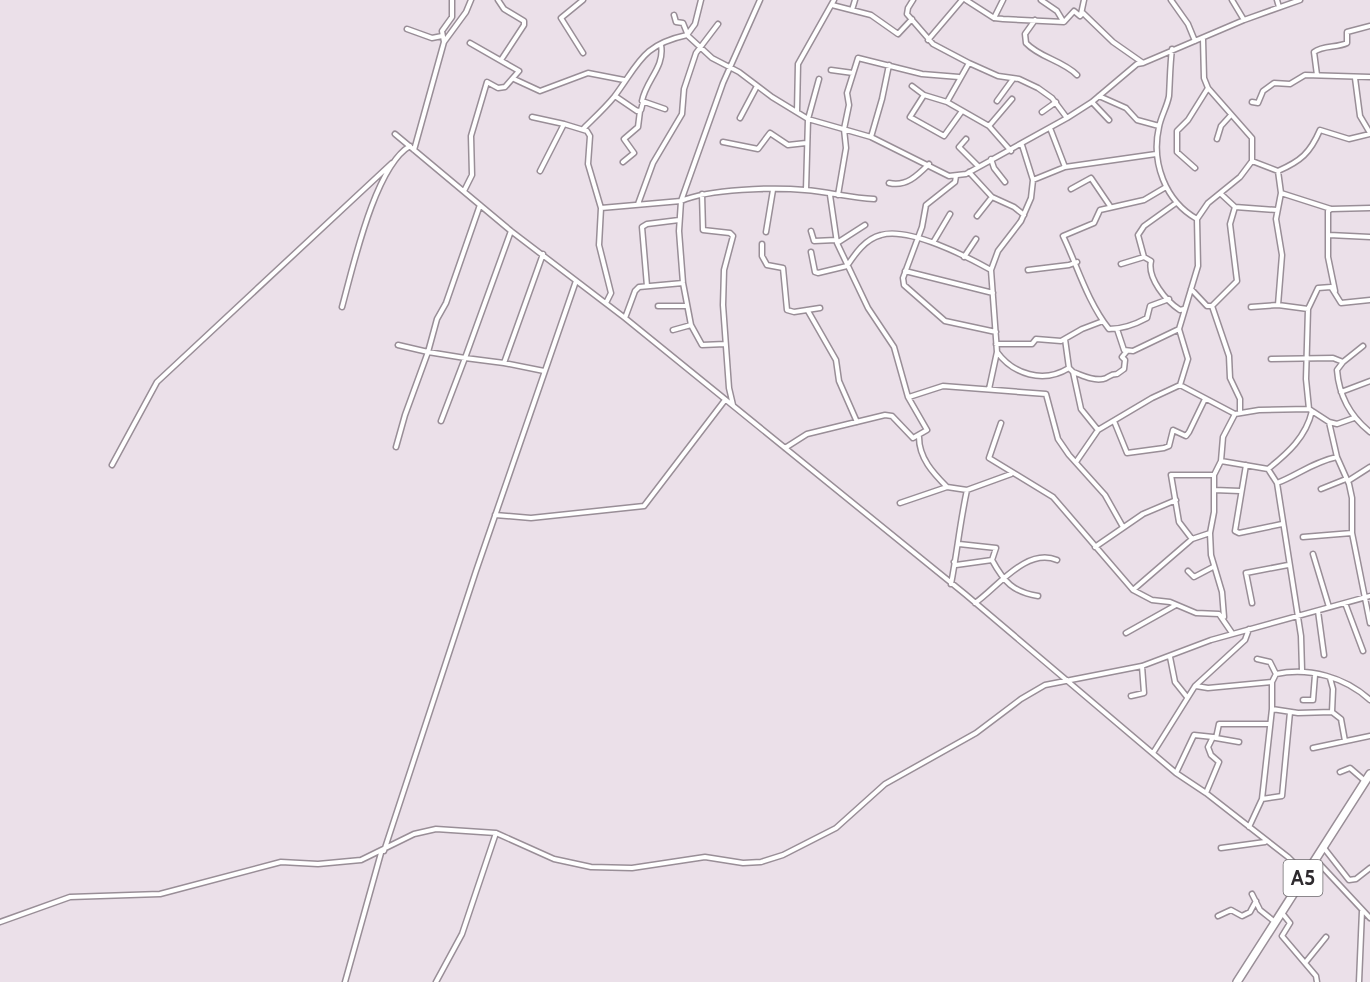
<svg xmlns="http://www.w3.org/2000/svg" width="1370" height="982" viewBox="0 0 1370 982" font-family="Cabin,sans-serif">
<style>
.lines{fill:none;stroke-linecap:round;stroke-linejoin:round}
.minor-casing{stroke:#998e97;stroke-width:7}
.highway-casing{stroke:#998e97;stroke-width:10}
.minor{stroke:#fff;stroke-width:4}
.highway{stroke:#fff;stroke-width:7}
.labels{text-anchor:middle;stroke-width:6;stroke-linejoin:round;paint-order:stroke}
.shield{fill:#fff;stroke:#6d6a6d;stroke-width:1.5}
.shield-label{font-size:21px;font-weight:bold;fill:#2e2a2e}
</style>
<rect width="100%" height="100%" fill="#ebe0e9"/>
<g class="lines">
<g class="minor-casing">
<path id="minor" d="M 498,0 L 504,9 L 524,21 L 524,25 L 501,60
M 913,0 L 908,8 L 907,14 L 933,44 L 969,63
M 966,0 L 994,18 L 1003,19 L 1064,22 L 1074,11 L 1080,16 L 1083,13 L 1113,42 L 1143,63 L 1244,20 L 1300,0
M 1041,0 L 1057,11 L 1063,21
M 1171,0 L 1188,24 L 1195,41
M 1232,0 L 1244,20
M 1277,0 L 1279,7
M 832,5 L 871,15 L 898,34 L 912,19
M 852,10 L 855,0
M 1081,14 L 1084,0
M 674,15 L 676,22 L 683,23 L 687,33
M 994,18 L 1003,0
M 1035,20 L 1025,34 L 1026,43 C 1040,58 1062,60 1077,75
M 407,29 L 432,38 L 442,36
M 687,35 L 695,24 L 701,0
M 928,40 L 962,0
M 444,42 L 442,31 L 452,17 L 452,0
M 661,45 C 665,67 646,80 642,101 L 665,109
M 1172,49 C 1170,65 1170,80 1169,96 C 1167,107 1161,116 1159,127 C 1151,162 1165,201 1197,219
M 583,53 L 561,18 L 583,0
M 831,70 L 853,73
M 1317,75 L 1314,52 C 1323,45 1337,48 1347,43 L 1347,32 L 1370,26
M 1355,78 L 1360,116 L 1370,133
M 514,79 L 540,91 L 588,73 L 624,80
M 912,86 L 924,95
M 615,96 L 637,111 L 641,110 L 643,102
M 1099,96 L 1126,108 L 1137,120 L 1159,126
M 997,101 L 1013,79
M 947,102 L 924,95 L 910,117 L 944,136 L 962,111
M 1092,102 L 1109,120
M 1252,102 L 1258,103 L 1263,91 L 1274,83 L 1290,84 L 1305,75 L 1370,77
M 797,112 L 798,64 L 834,0
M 1042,112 L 1056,102
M 532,117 L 564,124
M 740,118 L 757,86
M 989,126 L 1012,99
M 584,128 C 594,118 605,108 614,97 C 639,64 641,45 687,35 L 712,58 L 739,72 L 772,97 L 808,119 L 871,137 L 949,176 L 966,174 L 1067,118 L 1092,102 L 1137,64 L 1143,63
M 1050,128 L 1065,167
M 395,134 L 511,231 L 625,318
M 871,137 L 882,99 L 889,65
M 966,139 L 959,147 L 978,166
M 1217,139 L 1221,126 L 1231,115
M 723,142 L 758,149 L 770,133 L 788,145 L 806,143
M 414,150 L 444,42 L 466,12 L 471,0
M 1011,151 L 989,126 L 947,102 L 969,63 L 998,76 L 1019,79 L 1038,88 L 1052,98 L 1067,118
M 991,159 L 994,168 L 1005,182
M 1252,161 L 1278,171 C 1301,161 1310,153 1320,130 L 1349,139 L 1370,134
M 623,162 L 634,153 L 624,139 L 638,127 L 640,111
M 1195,168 L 1177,152 L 1177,131 L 1188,120 L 1208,88
M 540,171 L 564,124 L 587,131 L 590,136 L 588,164 L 601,208 L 599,245 L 611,293 L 606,303
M 969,172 L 992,197 L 1014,207 L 1024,215
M 956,176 L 955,182 L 926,205 L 922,227 L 903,278 L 904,285 L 945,321 L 996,332
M 1033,180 L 1065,167 L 1156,154
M 889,183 C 906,187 917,176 929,164
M 1166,187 L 1144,200 L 1100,210 L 1094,223 L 1063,236 C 1077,265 1087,301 1109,329 C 1122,329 1136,324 1147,318 L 1150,306 L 1169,299
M 1071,189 L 1091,178 L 1110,206
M 806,190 L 808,119 L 819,79
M 464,191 L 472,175 L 471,136 L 487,82 L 498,88 L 505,87 L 519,71 L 470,43
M 1281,193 L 1331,209 L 1370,208
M 702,194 L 703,230 L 730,233 L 733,236 L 724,270 L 723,305 L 729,388 L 733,405
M 1221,194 L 1235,207 L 1277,210
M 838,195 L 846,148 L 844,129 L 849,105 L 847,93 L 858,58 L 922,74 L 959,77
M 1176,203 L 1144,226 L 1138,235 L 1144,257 L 1151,261 C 1147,278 1166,301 1180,310 L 1184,309
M 638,204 L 653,163 L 682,114 L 684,89 L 696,53 L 718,24
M 601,208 L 681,201 C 709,189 774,187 805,190 C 829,192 851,198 874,199
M 1331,209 L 1328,211 L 1328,257 L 1335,291
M 977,216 L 992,197
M 511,231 L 465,358 L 504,363 L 543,254
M 811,231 L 814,241 L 836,240
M 766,232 L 773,190
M 1329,235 L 1370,237
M 934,241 L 950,214
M 837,243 L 865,225
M 762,244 L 762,256 L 767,265 L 783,268 L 787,310 L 794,312 L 820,308
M 811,252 L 815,272 L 818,273 L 847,266 C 855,254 865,239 881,235 C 909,227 966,256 991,270
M 964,257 L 976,239
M 1121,264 L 1144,257
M 1028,270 L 1069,265 L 1077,262
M 905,271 L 993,293
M 683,283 L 639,287 L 635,291 L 625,318 L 965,594 L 1176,773 L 1206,793 L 1288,857 L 1305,874
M 647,286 L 642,227 L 647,224 L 679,220
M 1191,289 L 1207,306 L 1212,306 L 1229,356 L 1230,378 L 1240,399 L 1240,411
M 1278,305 L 1282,255 L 1276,219 L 1281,193 L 1278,171
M 658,306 L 687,306
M 1212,306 L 1237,281 L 1230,224 L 1235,207
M 342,307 C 353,267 375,166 410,146
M 1251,307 L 1278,305 L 1308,309
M 808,311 L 836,360 L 839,381 L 857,422
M 1117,329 L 1124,350 L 1133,351 L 1179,329
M 673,330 L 691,325
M 1065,339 L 1069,368 L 1073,372 L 1081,409 L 1098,430
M 725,344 L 702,345 L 691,325 L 683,283 L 679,231 L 681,201 L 723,83 L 760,0
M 996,344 L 1032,344 L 1036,339 L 1061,341 L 1082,329 L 1103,321
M 997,352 C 1013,374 1043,384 1069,368
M 1271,359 L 1333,358 L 1343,362 L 1363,346
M 1343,362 L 1337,370 C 1339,396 1350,416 1370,432
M 504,363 L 544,371
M 1073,372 C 1082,375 1092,381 1103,379 C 1109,378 1109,374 1117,374 L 1124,369 L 1125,360 L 1122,357 L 1127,351
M 1180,385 L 1235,414 L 1259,410 L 1309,409 L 1329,422 L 1337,424 L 1354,418
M 989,389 L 997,352 L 991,270 L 998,251 L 1021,221 L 1031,198 L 1033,180 L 1022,145
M 1341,392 L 1370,381
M 909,397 L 943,386 L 1046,394 L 1058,439 L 1069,455 L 1105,495 L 1123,527
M 1309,409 L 1306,379 L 1308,309 L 1318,288 L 1331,287 L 1341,303 L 1370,300
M 441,421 L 465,358 L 428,352 L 437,319 L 446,303 L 480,205
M 1114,421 L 1127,453 L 1164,448 L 1169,446 L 1173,430 L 1186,436 L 1189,432 L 1205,399
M 1329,422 L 1337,457 L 1349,484 L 1352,498 L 1352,533 L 1370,623
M 1001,423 L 989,458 L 1053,497 L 1133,590 L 1152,600 L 1170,602 L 1196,613 L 1219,614 L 1232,633
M 919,437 C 919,458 933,473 947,487
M 396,447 L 405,415 L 428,352 L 398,345
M 785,448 L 807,434 L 885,415 L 892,416 L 913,438 L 927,430 L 908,397 L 894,347 L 868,308 L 837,243 L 830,195
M 1221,461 L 1268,469 L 1277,483 L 1301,636 L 1302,670
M 1076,462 L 1098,430 L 1152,398 L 1180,385 L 1188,359 L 1179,329 L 1198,266 L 1197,219 L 1208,203 L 1240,177 L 1252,161 L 1252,138 L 1208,88 L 1204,78 L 1203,39
M 112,465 L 157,382 L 392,163
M 1246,465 L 1235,531 L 1239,533 L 1282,524
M 1268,469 C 1288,453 1306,437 1312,411
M 1348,481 L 1370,467
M 1277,483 C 1298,475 1313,462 1337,457
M 1321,489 L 1346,479
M 1214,490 L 1240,491
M 900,503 L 947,487 L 967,490 L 1011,474
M 495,515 L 531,518 L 644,506 L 725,400
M 1303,537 L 1352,533
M 1192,539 L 1179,522 L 1171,475 L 1214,475
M 959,544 L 996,548 L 992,560 C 1004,582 1013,592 1038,596
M 1095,547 L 1143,514 L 1176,500
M 1313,554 L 1329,607
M 954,562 L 956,565 L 992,560
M 1188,571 L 1194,577 L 1213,567
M 951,584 C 957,553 960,522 967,490
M 1133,590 L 1192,539 L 1210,533
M 975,603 C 997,588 1026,547 1057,560
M 1252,603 L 1246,573 L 1288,565
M 1345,603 L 1363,651
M 1318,611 L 1324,655
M 1224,617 L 1222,592 L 1211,555 L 1210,533 L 1214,512 L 1214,475 L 1221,461 L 1223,437 L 1235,414
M 1126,633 L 1176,605
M 1170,657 L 1175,682 L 1187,697
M 1276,674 C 1309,667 1345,677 1370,700
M 1330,678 L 1333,689 L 1332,712
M 1196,686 L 1208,688 L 1272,682
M 1131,696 L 1144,693 L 1142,666
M 1303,700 L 1313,700 L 1315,675
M 1272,709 L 1298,713 L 1332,712 L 1341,719 L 1345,741
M 1216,738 L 1239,742
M 1313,748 L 1370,736
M 1153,753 L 1195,686 L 1245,640 L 1249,629
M 1340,772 L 1350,768 L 1365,781
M 1176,773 L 1194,735 L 1213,737
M 1206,793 L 1219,762 L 1211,755 L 1208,747 L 1213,737 L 1216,738 L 1219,724 L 1269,724
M 1262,799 L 1282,796 L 1290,712
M 1249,827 L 1262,799 L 1272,709 L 1272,682 L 1276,674 L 1270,662 L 1257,659
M 1221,848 L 1265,842
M 1324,848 L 1349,880 L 1356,879 L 1370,868
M 384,851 L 476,571 L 576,281
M 1316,860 L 1370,918
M 1252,894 L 1260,910 L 1275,922
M 1282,913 L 1290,923 L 1282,936 L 1316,976 L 1317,982
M 1218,916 L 1231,910 L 1242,916 L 1250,912 L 1256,901
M 0,922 L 70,897 L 160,894 L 281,862 L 318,864 L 361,860 L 414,834 L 436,829 L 496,833 L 554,859 L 591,867 L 632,868 L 705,857 L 743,863 L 761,862 L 783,855 L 836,828 L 885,784 L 976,733 L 1021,699 L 1045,685 L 1142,666 L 1211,640 L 1370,596
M 1305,963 L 1326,937
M 345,982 L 381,853
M 436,982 L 462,934 L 496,833
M 1359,982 L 1362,911"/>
</g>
<g class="highway-casing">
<path id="highway" d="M 1237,982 L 1370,774"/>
</g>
<use href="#minor" class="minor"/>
<use href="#highway" class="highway"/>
</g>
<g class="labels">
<rect class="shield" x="1283.5" y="860" width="39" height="36" rx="4.5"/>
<g class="shield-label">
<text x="1303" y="885">A5</text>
</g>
</g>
</svg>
